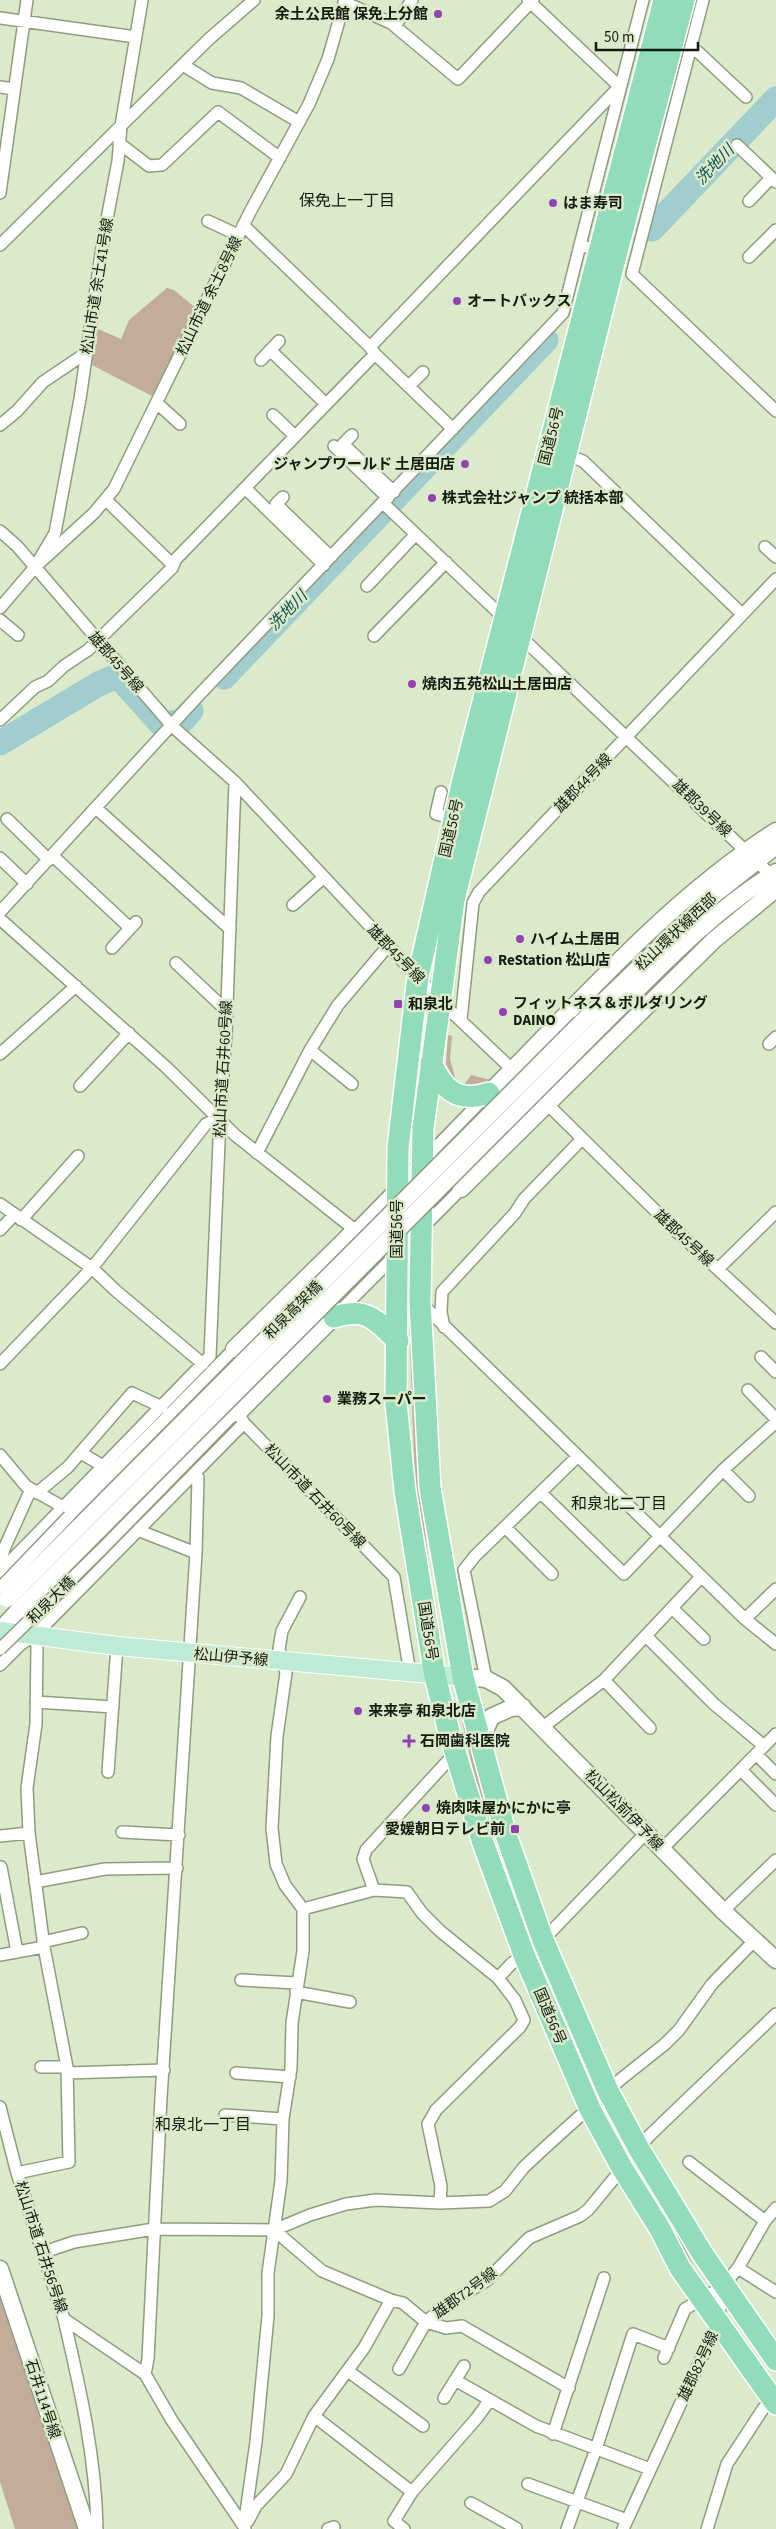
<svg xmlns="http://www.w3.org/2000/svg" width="776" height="2529" viewBox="0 0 776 2529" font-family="'Source Sans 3','Noto Sans JP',sans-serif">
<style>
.green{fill:#c2ad9d}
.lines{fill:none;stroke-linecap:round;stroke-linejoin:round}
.river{stroke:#a1cdce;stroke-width:25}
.street-casing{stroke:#8f9d7f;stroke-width:14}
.secondary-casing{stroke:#8f9d7f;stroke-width:19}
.primary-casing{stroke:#fff;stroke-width:20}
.highway-casing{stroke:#fff;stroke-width:24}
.street{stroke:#fff;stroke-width:11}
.secondary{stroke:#fff;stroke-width:16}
.primary{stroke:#bdebd5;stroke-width:18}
.highway{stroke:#91ddb9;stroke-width:21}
.street-bridge-casing{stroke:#8f9d7f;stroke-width:14;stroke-linecap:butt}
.secondary-bridge-casing{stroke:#8f9d7f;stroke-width:19;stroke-linecap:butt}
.street-bridge{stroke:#fff;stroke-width:11}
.secondary-bridge{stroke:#fff;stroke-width:16}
.poi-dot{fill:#9341b0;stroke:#daeaca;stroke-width:2}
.labels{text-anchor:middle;stroke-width:5;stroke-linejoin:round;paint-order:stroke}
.poi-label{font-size:15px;font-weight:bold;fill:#151b0f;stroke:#daeaca;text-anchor:start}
.street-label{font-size:15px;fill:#151b0f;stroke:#daeaca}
.water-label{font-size:16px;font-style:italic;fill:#105051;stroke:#daeaca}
.neighbourhood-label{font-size:16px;fill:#151b0f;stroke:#daeaca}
</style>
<rect width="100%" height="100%" fill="#daeaca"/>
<path class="green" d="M 167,288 L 174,290 L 197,309 L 152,396 L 90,364 L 96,328 L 121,339 L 129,320 Z
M 448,1035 L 452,1036 L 450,1059 L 455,1077 L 454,1079 L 446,1064 Z
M 471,1075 L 491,1080 L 480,1086 L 463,1086 Z
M 408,1290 L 420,1488 L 437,1634 L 415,1488 Z
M 462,1721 L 465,1724 L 508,1879 L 506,1882 L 479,1796 Z
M 644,2176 L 673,2222 L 693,2265 L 708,2287 L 707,2290 C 683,2254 665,2216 643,2180 Z
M 0,2289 L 78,2529 L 15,2529 L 0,2482 Z"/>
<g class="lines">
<path class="river" d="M 652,229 L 776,99
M 224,677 L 546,340
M 0,743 L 100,683 L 118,676 L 161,724 L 181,722 L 191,711"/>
<g class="street-casing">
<path id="street" d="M 528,0 L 620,87
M 703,0 L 632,274 L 776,411
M 344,2 L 391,23 L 458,79 L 533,0
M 0,18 L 136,37
M 395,26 L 412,0
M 690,49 L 698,52 L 746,97
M 183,65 L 212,83 L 241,88 L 299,122
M 0,87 L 14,89
M 119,143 L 149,166 L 162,165 L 218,112 L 280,158
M 737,145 L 776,182
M 0,193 L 27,0
M 749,201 L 771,178
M 208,221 L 238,235
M 243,225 L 370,347
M 0,245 L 209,39 L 254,0
M 586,247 L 580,245 L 643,0
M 749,257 L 776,230
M 270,350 L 326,404
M 375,354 L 453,429
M 261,360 L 279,341
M 409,386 L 423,372
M 157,403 L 180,424
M 273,415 L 295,436
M 0,425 L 17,411 L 43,382 L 86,353
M 352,435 L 343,444 L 394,492
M 334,446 L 388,498
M 566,455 L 583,461 L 742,614
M 245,488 L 324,565
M 283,497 L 276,504 L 331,557
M 106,500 L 173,565
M 383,503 L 505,619
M 0,531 L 17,546 L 172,726 L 235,782 L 439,1000 L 517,1074
M 765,547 L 776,557
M 35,567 L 94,513 L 114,489 L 250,212 L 309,104 L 328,59 L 345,0
M 367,586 L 416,534
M 0,608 L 35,567 L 55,533 L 80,399 L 103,240 L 118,161 L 121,126 L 142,0
M 0,620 L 18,635
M 519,635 L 775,879
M 374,636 L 446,562
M 0,720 L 35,687 L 48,681 L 64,666 L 88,650 L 172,568 L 176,559 L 375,354 L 370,347 L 619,87
M 441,792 L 436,814 L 459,820
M 96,808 L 230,929
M 7,819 L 49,860
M 53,856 L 130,928
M 0,858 L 27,884
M 293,905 L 324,877
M 0,912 L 198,696 L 563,313 L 580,245
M 0,919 L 166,1067 L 235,1135 L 355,1230 L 486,1096
M 112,948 L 136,922
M 176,963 L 227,1011
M 461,1020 L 473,903 L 479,892 L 776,579
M 769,1044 L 776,1037
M 310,1050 L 352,1084
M 0,1054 L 76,986
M 80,1086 L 129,1033
M 530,1087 L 672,1227 L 776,1323
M 257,1153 L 310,1050 L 338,1005 L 388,946
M 0,1204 L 92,1268 L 115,1290 L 203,1364
M 21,1220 L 78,1156
M 0,1230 L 14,1215
M 718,1269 L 776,1212
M 422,1304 L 745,1619 L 776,1644
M 337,1314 L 461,1189
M 444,1327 L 441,1312 L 442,1292 L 515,1213 L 524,1199 L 582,1139
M 761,1357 L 776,1372
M 0,1364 L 92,1268 L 206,1124 L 220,1118
M 748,1390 L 776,1419
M 81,1453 L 103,1466
M 0,1455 L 26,1486 L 63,1507
M 723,1470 L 749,1496
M 37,1493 L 68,1467 L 132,1393 L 162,1407
M 541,1493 L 624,1574 L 723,1470 L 776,1422
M 69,1516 L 234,1349
M 505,1527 L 552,1574
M 140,1528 L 145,1533 L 196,1553
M 101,1550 L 230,1418 L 238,1413 L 244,1423 L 394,1577 L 410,1673
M 6,1566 L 1,1561 L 4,1549 L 31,1489
M 0,1572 L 210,1356 L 220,1118 L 226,1033 L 235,782
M 673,1609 L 704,1639
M 745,1619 L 776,1589
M 647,1637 L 714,1704 L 764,1746
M 0,1665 L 21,1644 L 34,1636 L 244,1423
M 486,1679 L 464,1570 L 475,1556 L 578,1456
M 604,1680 L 650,1728
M 36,1702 L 113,1707
M 543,1727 L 604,1680 L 701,1577
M 756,1754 L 776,1774
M 741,1770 L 776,1805
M 108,1772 L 117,1646
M 122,1832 L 179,1835
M 0,1836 L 29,1833
M 662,1849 L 776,1734
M 1,1867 L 17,1952
M 35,1882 L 105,1869 L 177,1868
M 374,1890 L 363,1859 L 366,1850 L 455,1753
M 303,1909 L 374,1890 L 407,1892 L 422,1913 L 440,1931 L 498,1978
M 723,1911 L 776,1860
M 43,1942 L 82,1933
M 0,1955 L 44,1947
M 241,1980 L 297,1983
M 296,1992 L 350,2002
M 41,2067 L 67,2067
M 67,2073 L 164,2070
M 236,2073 L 290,2077
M 0,2107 L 17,2173 L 64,2319 L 145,2374 L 171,2419 L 245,2528
M 225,2115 L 283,2119
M 689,2162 L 765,2221
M 17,2173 L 69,2162 L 67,2067 L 44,1947 L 29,1833 L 27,1788 L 36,1724 L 37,1646 L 34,1636
M 440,2203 L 441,2186 L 428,2124 L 436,2110 L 520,2027 L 524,2020 L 515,2000 L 498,1978 L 511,1964 L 543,1940 L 646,1833
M 274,2230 L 322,2271 L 391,2300
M 44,2252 L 74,2242 L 154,2229 L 274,2230 L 310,2215 L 346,2204 L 376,2200 L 440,2203 L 489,2201 L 505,2191 L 524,2167 L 550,2143 L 621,2079 L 665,2044 L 679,2030 L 712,1984 L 755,1940
M 738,2268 L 776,2292
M 64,2319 C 80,2388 96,2458 97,2529
M 664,2358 L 685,2309 L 723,2286
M 399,2369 L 426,2322 L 446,2328 L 462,2326 L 569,2388
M 348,2371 L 423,2426
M 145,2374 L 148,2359 L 161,2098 L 196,1553 L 198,1478 L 194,1474
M 455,2380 L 536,2426 L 650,2469
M 444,2398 L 464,2366
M 314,2416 L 412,2492 L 394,2521 L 404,2529
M 553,2434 L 604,2278
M 528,2484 L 627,2520
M 412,2492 L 476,2419 L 490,2400
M 471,2503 L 516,2528
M 248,2521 L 256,2506 L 286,2474 L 314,2416 L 364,2348 L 391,2300 L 403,2303 L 426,2322 L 448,2303 L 486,2281 L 529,2238 L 580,2216 L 588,2210 L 649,2136 L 776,2014
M 244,2526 L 256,2442 L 268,2316 L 268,2273 L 281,2181 L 283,2119 L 291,2068 L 292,2023 L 303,1951 L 303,1909 L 285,1885 L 276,1864 L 272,1828 L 277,1736 L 286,1673 L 279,1649 L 282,1631 L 300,1597
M 328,2529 L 334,2527
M 567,2529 L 596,2449 L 633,2334 L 669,2348
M 623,2529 L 718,2322 L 723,2286 L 738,2268 L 765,2221 L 776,2208
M 707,2529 L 727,2464 L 763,2409 L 772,2399"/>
</g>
<g class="secondary-casing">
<path id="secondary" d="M 581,1023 L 714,895 L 776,846
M 592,1035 C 650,978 706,915 776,872
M 489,1093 C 580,1003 667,900 776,831
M 461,1189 L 714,940 L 776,889
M 234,1349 L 355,1230
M 238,1413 L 334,1317
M 0,1630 L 19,1610
M 463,1677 L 486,1679 L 503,1688 L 723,1911 L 776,1960
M 480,1743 L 491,1717 L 511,1708 L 523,1707
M 0,2269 L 87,2529"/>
</g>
<g class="primary-casing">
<path id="primary" d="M 0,1631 L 117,1646 L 463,1677"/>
</g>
<g class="highway-casing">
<path id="highway" d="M 664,0 L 462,784 L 418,977 L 398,1148 L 396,1403 L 405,1491 L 435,1676 L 449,1732 L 483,1843 L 524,1955 L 590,2109 L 622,2168 L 660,2229 L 680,2268 L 776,2404
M 684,0 L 616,255 L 454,900 L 423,1128 L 420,1301 L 430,1488 L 463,1677 L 505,1832 L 543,1940 L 608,2091 L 639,2149 L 702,2253 L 776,2360
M 431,1063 C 444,1091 458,1103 489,1093
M 334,1317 C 368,1307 374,1319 398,1341"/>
</g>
<use href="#street" class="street"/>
<use href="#secondary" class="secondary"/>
<use href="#primary" class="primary"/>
<use href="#highway" class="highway"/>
<g class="street-bridge-casing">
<path id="street-bridge" d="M 0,1588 L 69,1516
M 0,1649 L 101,1550"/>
</g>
<g class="secondary-bridge-casing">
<path id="secondary-bridge" d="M 7,1599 L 581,1023
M 19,1610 L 592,1035"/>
</g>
<use href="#street-bridge" class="street-bridge"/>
<use href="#secondary-bridge" class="secondary-bridge"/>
</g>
<g class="poi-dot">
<circle cx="438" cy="14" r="5"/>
<circle cx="553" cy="203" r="5"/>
<circle cx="457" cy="301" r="5"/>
<circle cx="465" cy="464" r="5"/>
<circle cx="432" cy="498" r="5"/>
<circle cx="412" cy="684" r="5"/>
<circle cx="520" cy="939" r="5"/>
<circle cx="488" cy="960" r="5"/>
<rect x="393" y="999" width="10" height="10" rx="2.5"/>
<circle cx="503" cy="1012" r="5"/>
<circle cx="327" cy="1399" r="5"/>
<circle cx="358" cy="1711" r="5"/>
<path d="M406.5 1733.5h5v5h5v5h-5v5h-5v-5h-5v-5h5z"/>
<circle cx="426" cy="1808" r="5"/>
<rect x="510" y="1824" width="10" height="10" rx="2.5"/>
</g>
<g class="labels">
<g class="poi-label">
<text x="428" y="19" text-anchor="end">余土公民館 保免上分館</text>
<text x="563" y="208">はま寿司</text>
<text x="467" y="306">オートバックス</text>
<text x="455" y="469" text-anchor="end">ジャンプワールド 土居田店</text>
<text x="442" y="503">株式会社ジャンプ 統括本部</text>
<text x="422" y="689">焼肉五苑松山土居田店</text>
<text x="530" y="944">ハイム土居田</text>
<text x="498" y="965">ReStation 松山店</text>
<text x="513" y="1008">フィットネス＆ボルダリング<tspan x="513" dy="17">DAINO</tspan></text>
<text x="408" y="1009">和泉北</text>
<text x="337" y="1404">業務スーパー</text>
<text x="368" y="1716">来来亭 和泉北店</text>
<text x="420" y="1746">石岡歯科医院</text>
<text x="436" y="1813">焼肉味屋かにかに亭</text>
<text x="505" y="1834" text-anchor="end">愛媛朝日テレビ前</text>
</g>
<g class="street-label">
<text transform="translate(97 286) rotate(-81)" y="5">松山市道 余土41号線</text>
<text transform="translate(209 296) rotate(-64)" y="5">松山市道 余土8号線</text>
<text transform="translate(551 436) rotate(-76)" y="5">国道56号</text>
<text transform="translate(116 662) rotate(49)" y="5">雄郡45号線</text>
<text transform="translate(583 783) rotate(-46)" y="5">雄郡44号線</text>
<text transform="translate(702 808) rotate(44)" y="5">雄郡39号線</text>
<text transform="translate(451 828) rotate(-77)" y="5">国道56号</text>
<text transform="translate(676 932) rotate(-43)" y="5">松山環状線西部</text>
<text transform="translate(396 954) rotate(46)" y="5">雄郡45号線</text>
<text transform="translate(223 1069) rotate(-87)" y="5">松山市道 石井60号線</text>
<text transform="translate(397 1229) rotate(-90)" y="5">国道56号</text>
<text transform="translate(684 1238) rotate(43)" y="5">雄郡45号線</text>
<text transform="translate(293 1310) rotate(-45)" y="5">和泉高架橋</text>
<text transform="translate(315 1496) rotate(46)" y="5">松山市道 石井60号線</text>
<text transform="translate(51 1600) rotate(-45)" y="5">和泉大橋</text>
<text transform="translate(428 1631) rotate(81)" y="5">国道56号</text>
<text transform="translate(231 1657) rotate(5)" y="5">松山伊予線</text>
<text transform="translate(624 1810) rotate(46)" y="5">松山松前伊予線</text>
<text transform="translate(550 2016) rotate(67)" y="5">国道56号</text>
<text transform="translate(41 2247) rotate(72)" y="5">松山市道 石井56号線</text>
<text transform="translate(465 2293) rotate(-36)" y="5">雄郡72号線</text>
<text transform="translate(698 2366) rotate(-65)" y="5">雄郡82号線</text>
<text transform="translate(43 2399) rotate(72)" y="5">石井114号線</text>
</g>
<g class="water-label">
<text transform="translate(714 164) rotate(-46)" y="6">洗地川</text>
<text transform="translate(287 610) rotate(-46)" y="6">洗地川</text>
</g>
<g class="neighbourhood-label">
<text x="347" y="206">保免上一丁目</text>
<text x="619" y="1509">和泉北二丁目</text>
<text x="203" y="2130">和泉北一丁目</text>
</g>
</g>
<path d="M596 42v8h102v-8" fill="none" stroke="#151b0f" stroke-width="2.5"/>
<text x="604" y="42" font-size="15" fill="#151b0f" stroke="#daeaca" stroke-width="4" paint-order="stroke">50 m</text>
</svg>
